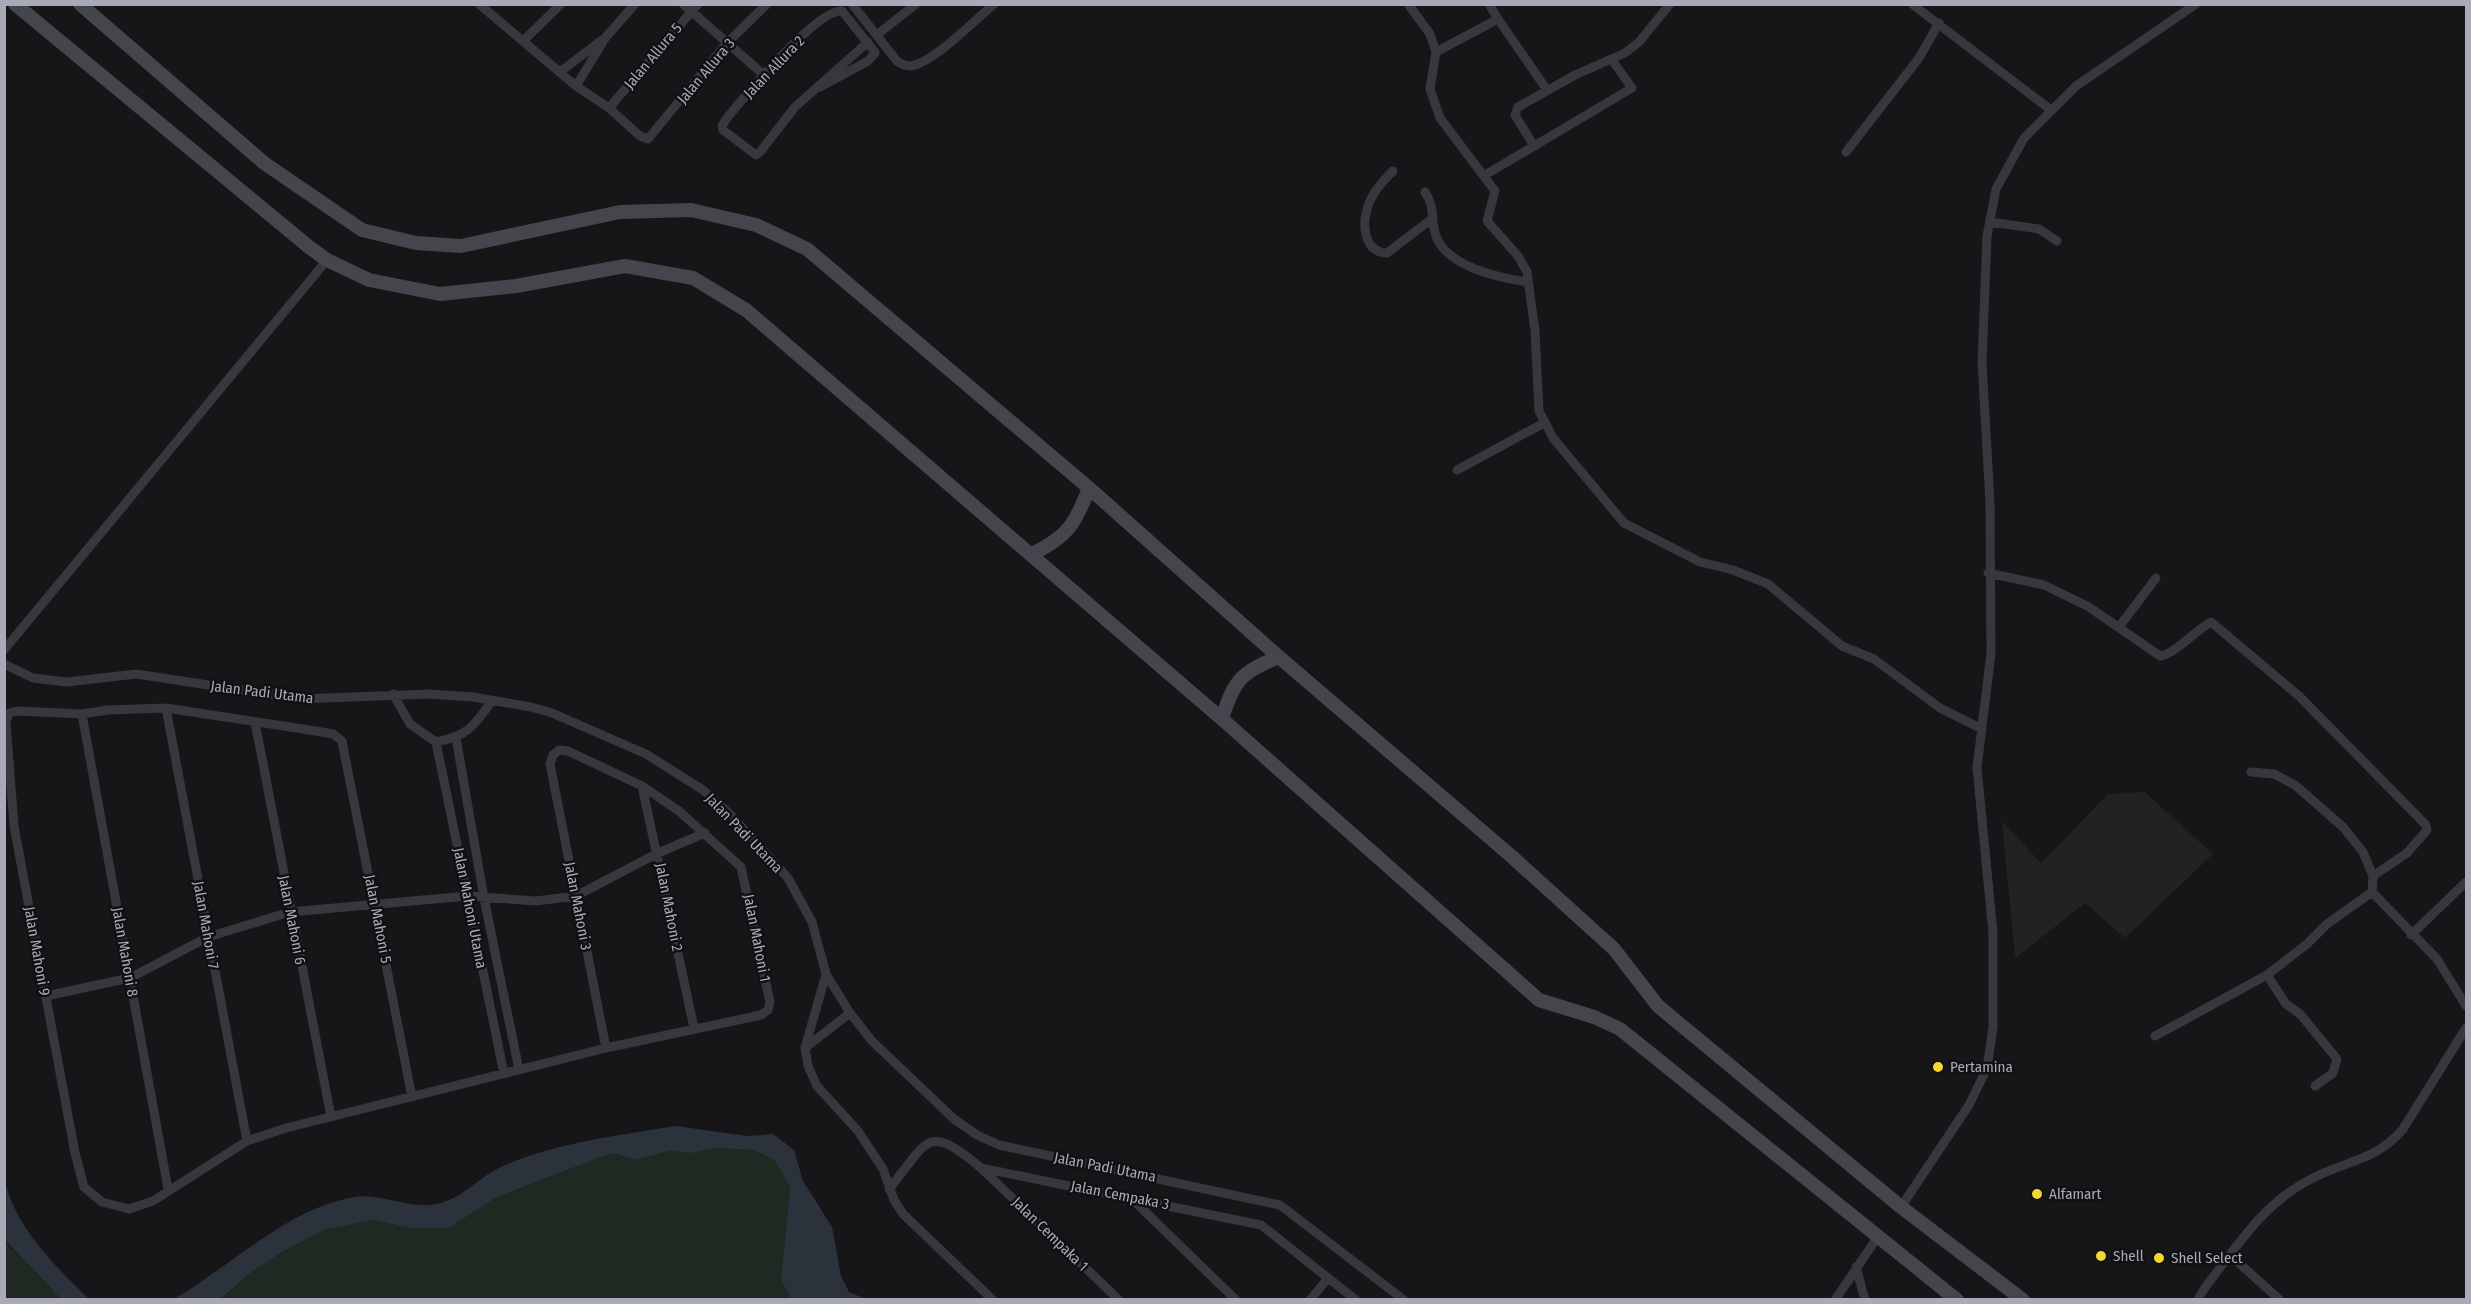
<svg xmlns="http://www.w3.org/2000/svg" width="2471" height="1304" viewBox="0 0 2471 1304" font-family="'Fira Sans Condensed',sans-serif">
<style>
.built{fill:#222225}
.green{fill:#202822}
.water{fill:#2c323c}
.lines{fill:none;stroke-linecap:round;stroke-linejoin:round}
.street{stroke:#37373d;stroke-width:9}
.secondary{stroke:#45454d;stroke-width:14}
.poi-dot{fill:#f3d832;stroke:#111113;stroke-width:2}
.labels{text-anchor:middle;stroke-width:5;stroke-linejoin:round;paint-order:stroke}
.street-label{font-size:15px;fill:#a8aab8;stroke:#111113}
.poi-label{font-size:15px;fill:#a8aab8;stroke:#111113;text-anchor:start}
</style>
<rect width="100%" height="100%" fill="#161618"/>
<path class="built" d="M 2145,792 L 2213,854 L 2125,938 L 2085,903 L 2015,958 L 2002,821 L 2041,863 L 2108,794 Z"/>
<path class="green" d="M 716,1148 L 754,1150 L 774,1160 L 790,1187 L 781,1280 L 791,1299 L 221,1300 L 253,1271 L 284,1251 L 324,1230 L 374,1220 L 410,1228 L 449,1228 L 497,1197 L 606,1155 L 617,1154 L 635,1160 L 670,1151 L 692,1153 Z
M 4,1240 L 61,1299 L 5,1299 Z"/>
<path class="water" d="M 676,1126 L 747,1136 L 773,1134 L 794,1150 L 803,1181 L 832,1227 L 841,1276 L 849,1292 L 866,1299 L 791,1299 L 781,1280 L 790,1187 L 774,1160 L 754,1150 L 716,1148 L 692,1153 L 670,1151 L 635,1160 L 617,1154 L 606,1155 L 497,1197 L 449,1228 L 410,1228 L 374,1220 L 324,1230 L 284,1251 L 253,1271 L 221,1299 L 174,1299 C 229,1267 290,1207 355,1197 C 385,1192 415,1215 449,1200 C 466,1193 479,1179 495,1170 C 546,1144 620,1135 676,1126 Z
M 5,1182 C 17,1229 55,1266 89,1299 L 61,1299 L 5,1240 Z"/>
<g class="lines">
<path class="street" d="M 479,4 L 576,86 L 609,108 L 640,136 L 648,139 L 726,44 L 767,4
M 683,4 L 763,74
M 852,4 L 897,61 C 901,64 904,66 910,66 C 932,64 975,20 994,4
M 1408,4 L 1430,34 L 1436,52 L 1430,89 L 1440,118 L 1495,191 L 1487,221 L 1518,256 L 1527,272 L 1535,331 L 1539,411 L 1553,438 L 1624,523 L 1700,562 L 1733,570 L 1768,584 L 1842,646 L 1874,659 L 1940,708 L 1982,729
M 1489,4 L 1498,19
M 1912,4 L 2051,110
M 878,34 L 916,4
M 523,41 L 561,4
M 1436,52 L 1498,19 L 1547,90
M 560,72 L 602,40
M 576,86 L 606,37 L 635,4
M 820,87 L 868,61 L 875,53 L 875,52 L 842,11 C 818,8 744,97 727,118 L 722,126 L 723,130 L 756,155 L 760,152 L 795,107 L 868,42
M 609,108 L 698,4
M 1534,146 L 1515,115 L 1518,107 L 1575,75 L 1625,53 L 1639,42 L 1670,4
M 1846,152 L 1919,58 L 1939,23
M 1393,171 C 1384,180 1375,189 1370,201 C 1362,219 1361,252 1387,253 L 1433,218
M 1485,175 L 1632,88 L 1612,60
M 1425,192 C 1436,209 1430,219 1436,236 C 1447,267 1500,278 1528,282
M 1990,222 L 2039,229 L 2057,241
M 1457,470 L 1544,423
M 1988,573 L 2044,585 L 2089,607 L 2160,656 C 2175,654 2196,630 2211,622 L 2299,696 L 2425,824 L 2427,830 L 2407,853 L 2373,876 L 2372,892 L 2327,924 L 2307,944 L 2267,975 L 2155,1036
M 2119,627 L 2156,578
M 4,650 L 327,260
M 4,664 L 33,678 L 67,682 L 136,674 L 300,699 L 429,694 L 473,697 L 531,707 L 552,713 L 646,754 L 703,790 L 730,814 L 788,878 L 812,922 L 826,974 L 850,1013 L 872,1041 L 954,1119 L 977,1135 L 999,1145 L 1280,1205 L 1404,1300
M 393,694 L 410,724 L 436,742 C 468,736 474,726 492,701
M 166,708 L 247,1141
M 82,714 L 168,1189
M 255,722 L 331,1117
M 456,738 L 484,898 L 519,1070
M 436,742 L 504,1074
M 2251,772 L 2274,774 L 2295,785 L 2343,827 L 2363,852 L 2373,876
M 642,786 L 694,1028
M 2372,892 L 2437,959 L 2466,1006
M 2411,935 L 2466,882
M 826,974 L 805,1048 L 808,1066 L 817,1086 L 858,1131 L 883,1169 L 894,1200 L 903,1214 L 993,1300
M 2267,975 L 2286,1004 L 2300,1014 L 2337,1059 L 2333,1073 L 2315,1086
M 46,996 L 130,978 L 208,937 L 290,912 L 468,896 L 536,901 L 576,896 L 658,853 L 705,833
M 805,1048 L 850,1013
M 412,1097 L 342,741 L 333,734 L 316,731 L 166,708 L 108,710 L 82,714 L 17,711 L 9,713 L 6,722 L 14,826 L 75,1153 L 84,1187 L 102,1202 L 129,1209 L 153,1201 L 247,1141 L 286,1128 L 606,1048 L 761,1015 L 768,1010 L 770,1002 L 741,867 L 679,811 L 642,786 L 568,751 L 559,750 L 553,755 L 550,764 L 606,1048
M 981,1168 L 1119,1300
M 889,1189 C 929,1140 926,1122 981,1168 L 1261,1225 L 1356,1300
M 1130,1197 L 1236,1300
M 1901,1207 L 1969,1105 L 1987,1068 L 1993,1027 L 1993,933 L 1977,768 L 1991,653 L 1990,502 L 1982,363 L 1987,236 L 1996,189 L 2024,138 L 2076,86 L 2196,4
M 2230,1255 L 2280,1300
M 1856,1267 L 1865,1300
M 1310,1300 L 1328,1278
M 1835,1300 L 1879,1235
M 2198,1300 C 2203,1288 2212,1279 2219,1269 C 2245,1234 2271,1199 2311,1179 C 2346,1160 2375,1162 2403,1129 L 2466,1028"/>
<path class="secondary" d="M 15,4 L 309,247 L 327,260 L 369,280 L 440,294 L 516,286 L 625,266 L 693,278 L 746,310 L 1222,719 L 1539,1000 L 1594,1017 L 1620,1029 L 1957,1300
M 80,4 L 264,163 L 362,230 L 416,243 L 461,246 L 620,212 L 691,210 L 756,225 L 807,249 L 1089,488 L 1279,657 L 1510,855 L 1614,949 L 1658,1006 L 1901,1207 L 2023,1300
M 1032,554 C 1067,537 1075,525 1089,488
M 1222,719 C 1234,680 1241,672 1279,657"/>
</g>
<g class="poi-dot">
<circle cx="1938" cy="1067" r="6"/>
<circle cx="2037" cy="1194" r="6"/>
<circle cx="2101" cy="1256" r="6"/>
<circle cx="2159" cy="1258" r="6"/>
</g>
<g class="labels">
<g class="street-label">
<text transform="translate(653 56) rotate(-50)" y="5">Jalan Allura 5</text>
<text transform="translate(774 67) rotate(-46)" y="5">Jalan Allura 2</text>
<text transform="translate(706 71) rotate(-50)" y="5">Jalan Allura 3</text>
<text transform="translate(262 692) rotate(7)" y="5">Jalan Padi Utama</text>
<text transform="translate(744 833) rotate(46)" y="5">Jalan Padi Utama</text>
<text transform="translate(578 906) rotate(79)" y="5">Jalan Mahoni 3</text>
<text transform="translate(669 907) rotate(79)" y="5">Jalan Mahoni 2</text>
<text transform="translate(470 908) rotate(79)" y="5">Jalan Mahoni Utama</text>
<text transform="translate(378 919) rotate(79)" y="5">Jalan Mahoni 5</text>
<text transform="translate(292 920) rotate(79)" y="5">Jalan Mahoni 6</text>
<text transform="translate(206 925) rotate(80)" y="5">Jalan Mahoni 7</text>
<text transform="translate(757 938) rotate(79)" y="5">Jalan Mahoni 1</text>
<text transform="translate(37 951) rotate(80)" y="5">Jalan Mahoni 9</text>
<text transform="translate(125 952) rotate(80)" y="5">Jalan Mahoni 8</text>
<text transform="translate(1105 1167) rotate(11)" y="5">Jalan Padi Utama</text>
<text transform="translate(1120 1195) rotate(11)" y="5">Jalan Cempaka 3</text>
<text transform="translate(1050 1234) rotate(44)" y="5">Jalan Cempaka 1</text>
</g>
<g class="poi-label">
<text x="1950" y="1072">Pertamina</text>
<text x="2049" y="1199">Alfamart</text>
<text x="2113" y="1261">Shell</text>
<text x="2171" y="1263">Shell Select</text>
</g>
</g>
<rect width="2471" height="1304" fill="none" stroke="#a8aab8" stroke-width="12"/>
</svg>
